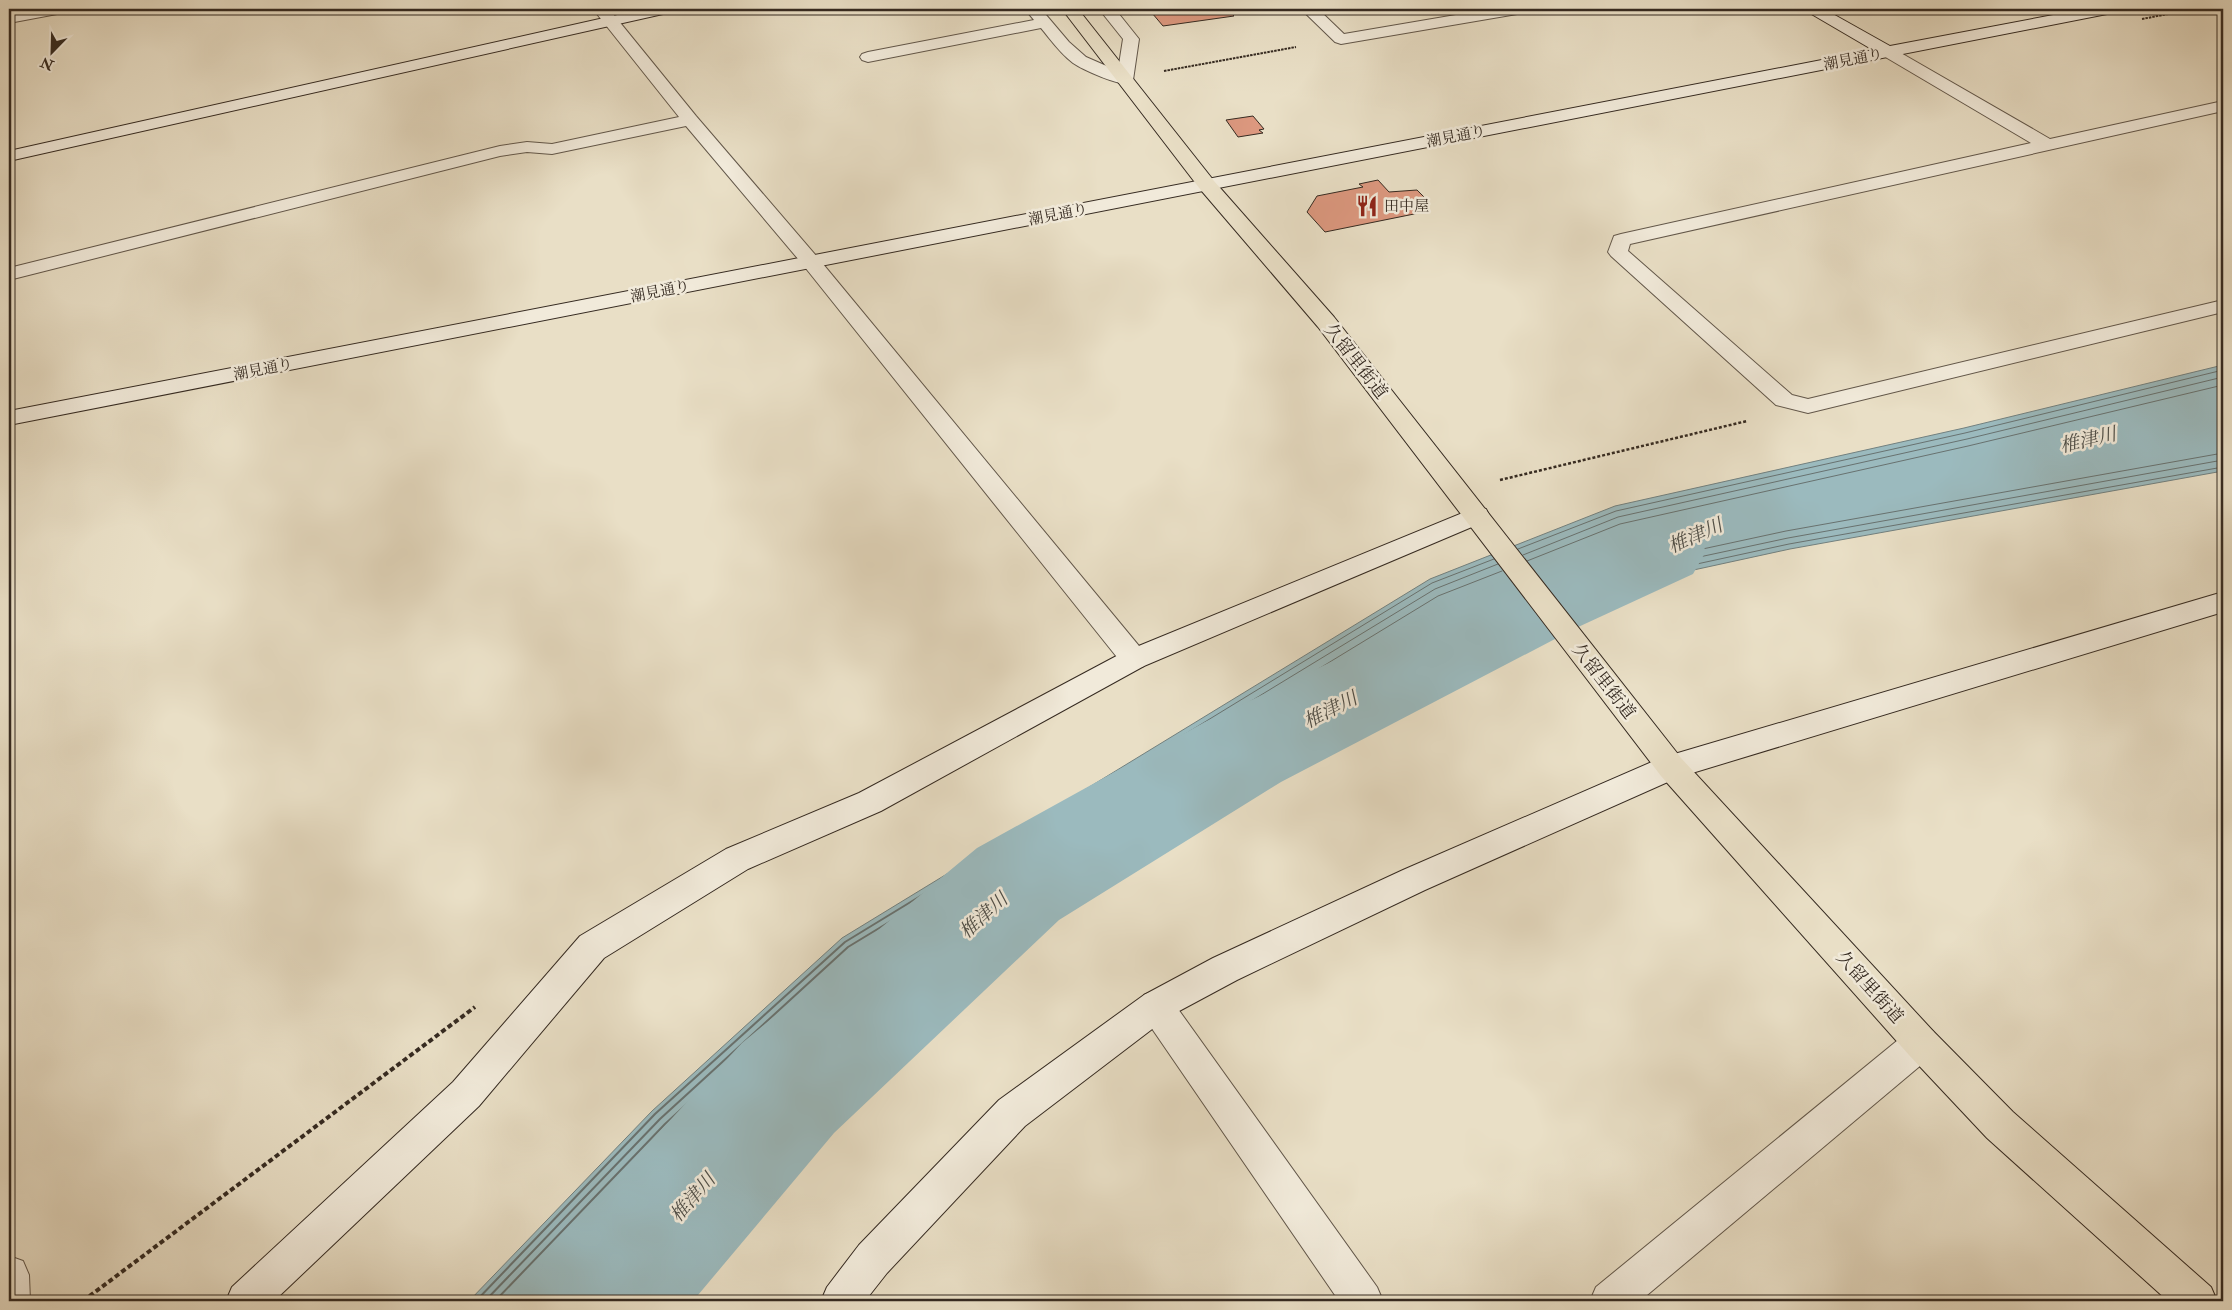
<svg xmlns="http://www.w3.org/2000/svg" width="2232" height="1310" viewBox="0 0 2232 1310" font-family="'IM FELL Double Pica','Noto Serif JP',serif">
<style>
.water{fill:#9bbabe;stroke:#72807f}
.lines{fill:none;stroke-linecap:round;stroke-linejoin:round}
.shore-far1{stroke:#687270;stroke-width:1}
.shore{stroke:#687270;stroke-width:2}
.river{fill:#9bbabe;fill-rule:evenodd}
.building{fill:#dc987f;stroke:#352a21}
.street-casing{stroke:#62574a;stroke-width:2}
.secondary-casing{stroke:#352a21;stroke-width:2}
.primary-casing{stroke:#352a21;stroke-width:2}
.path-far2{stroke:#352a21;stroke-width:2;stroke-dasharray:2.5 1;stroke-linecap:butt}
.path-far1{stroke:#352a21;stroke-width:2.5;stroke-dasharray:3 2;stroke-linecap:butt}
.path{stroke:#352a21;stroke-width:4;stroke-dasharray:5 3;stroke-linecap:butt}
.street{fill:#f1eada;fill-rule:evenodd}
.secondary{fill:#f1eada;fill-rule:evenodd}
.primary{fill:#e9dfc6;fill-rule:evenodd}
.labels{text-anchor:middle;stroke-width:5;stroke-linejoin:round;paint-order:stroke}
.far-street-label{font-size:15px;fill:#352a21;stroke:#f1eada}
.far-poi-label{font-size:15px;fill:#352a21;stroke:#f1eada;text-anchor:start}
.street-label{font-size:18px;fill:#352a21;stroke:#f1eada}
.water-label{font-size:19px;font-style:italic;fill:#4e4e48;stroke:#f1eada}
</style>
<rect width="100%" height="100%" fill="#e9dfc6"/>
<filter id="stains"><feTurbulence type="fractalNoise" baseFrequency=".004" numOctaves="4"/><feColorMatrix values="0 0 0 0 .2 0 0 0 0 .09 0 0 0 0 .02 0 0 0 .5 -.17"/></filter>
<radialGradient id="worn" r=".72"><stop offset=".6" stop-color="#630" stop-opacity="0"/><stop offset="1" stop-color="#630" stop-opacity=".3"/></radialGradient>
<path class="water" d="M 2223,365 L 2223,471 L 1790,549 L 1542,603 L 1243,752 L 1018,884 L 788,1088 L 600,1301 L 469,1301 L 652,1111 L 842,938 L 1430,579 L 1615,506 L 1964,428 Z"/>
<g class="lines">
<path class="shore-far1" d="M 1518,549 L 1616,511 L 1965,433 L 2223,370
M 1523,555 L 1618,517 L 1967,439 L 2223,377
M 1527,561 L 1620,524 L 1968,446 L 2223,385
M 1545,583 L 1786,531 L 2223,453
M 1550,589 L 1788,538 L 2223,460
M 1554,595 L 1789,544 L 2223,467
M 984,857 L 1432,583 L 1494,559
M 995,857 L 1435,589 L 1498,564
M 1010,857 L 1438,596 L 1502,571
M 1026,857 L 1234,736 L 1520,593
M 1042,857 L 1238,742 L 1524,599
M 1054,857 L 1241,748 L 1528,604"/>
<path class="shore" d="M 476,1301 L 655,1114 L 845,942 L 986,856
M 485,1301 L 660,1119 L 848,947 L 998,856
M 495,1301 L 665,1124 L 853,953 L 1012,856
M 583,1301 L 588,1287 L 775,1075 L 1006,869 L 1029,856
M 591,1301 L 594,1292 L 780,1081 L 1011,875 L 1044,856
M 597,1301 L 598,1296 L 785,1085 L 1015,880 L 1056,856"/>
<path class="river" d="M 1660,518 L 1693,528 L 1706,551 L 1693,574 L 1576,628 L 1281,782 L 1059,920 L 834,1133 L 693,1301 L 528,1301 L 549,1250 L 742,1043 L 977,848 L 1205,722 L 1508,578 L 1627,528 Z"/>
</g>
<path class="building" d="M 1154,9 L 1227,9 L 1234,16 L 1163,26 L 1152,13 L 1156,12 Z
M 1247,9 L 1273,9 L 1275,10 L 1251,13 Z
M 1253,116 L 1264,129 L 1259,130 L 1263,133 L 1238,137 L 1226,120 Z
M 1378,180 L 1389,192 L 1417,190 L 1426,199 L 1418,200 L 1429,211 L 1325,232 L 1307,212 L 1317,196 L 1363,187 L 1359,184 Z"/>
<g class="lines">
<g class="street-casing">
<path id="street" d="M 34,9 L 65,9 L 62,12 L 57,14 L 9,23 L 9,13 Z
M 593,9 L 609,9 L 696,116 L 818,258 L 1144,652 L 1148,659 L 1144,666 L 1134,669 L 1124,666 L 804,266 L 686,126 L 552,154 L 527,152 L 500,156 L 9,280 L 9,268 L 500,146 L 527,142 L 552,144 L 679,117 Z
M 1025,9 L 1041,9 L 1069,42 L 1086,57 L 1118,71 L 1123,39 L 1099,9 L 1115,9 L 1139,39 L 1133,80 L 1131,84 C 1119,86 1083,70 1073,63 C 1060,53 1051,40 1041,28 L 868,62 L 862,60 L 860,57 L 862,54 L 868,52 L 1034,20 Z
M 1301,9 L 1318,9 L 1344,34 L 1491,9 L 1525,9 L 1522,12 L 1517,14 L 1341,44 L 1335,42 Z
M 1888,47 L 1894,49 L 2050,139 L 2223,101 L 2223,111 L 1630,244 L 1628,251 L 1792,395 L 1808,399 L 2223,300 L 2223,312 L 1808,413 L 1776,405 L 1611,256 L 1608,252 L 1614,236 L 1621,234 L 2031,143 L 1882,55 L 1880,52 L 1882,49 Z
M 1156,990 L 1168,995 L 1377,1287 L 1383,1301 L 1339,1301 L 1144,1017 L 1139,1006 L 1144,995 Z
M 1921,1026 L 1933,1031 L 1938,1043 L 1933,1055 L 1640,1301 L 1590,1301 L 1596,1287 L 1909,1031 Z
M 9,1256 L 23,1261 L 29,1275 L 30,1301 L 9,1301 Z"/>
</g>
<g class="secondary-casing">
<path id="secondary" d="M 644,9 L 671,9 L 668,12 L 663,14 L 9,161 L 9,151 Z
M 1805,9 L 1824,9 L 1890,46 L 2085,9 L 2115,9 L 2112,12 L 2107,14 L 9,425 L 9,411 L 1873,50 L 1808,12 Z
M 1477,507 L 1486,509 L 1489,515 L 1486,521 L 1144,666 L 881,811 L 748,869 L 604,958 L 479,1106 L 274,1301 L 226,1301 L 232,1287 L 453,1082 L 580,936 L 726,849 L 859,793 L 1124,652 Z
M 2223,592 L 2223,612 L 1679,777 L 1425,890 L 1237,980 L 1168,1017 L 1025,1126 L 887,1273 L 865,1301 L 821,1301 L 827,1287 L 859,1245 L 999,1100 L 1144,995 L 1213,958 L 1403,870 L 1661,758 Z"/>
</g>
<g class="primary-casing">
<path id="primary" d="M 1062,9 L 1078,9 L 1214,181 L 1334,317 L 1681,758 L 1933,1031 L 2013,1112 L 2211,1287 L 2217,1301 L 2168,1301 L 1987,1138 L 1909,1055 L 1661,776 L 1318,327 L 1200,189 Z"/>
</g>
<path class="path-far2" d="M 2142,19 L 2194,9
M 1164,71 L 1296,47"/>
<path class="path-far1" d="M 1500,480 L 1747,421"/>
<path class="path" d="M 83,1301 L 475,1007"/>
<use href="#street" class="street"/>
<use href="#secondary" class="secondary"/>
<use href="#primary" class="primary"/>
</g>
<defs>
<g id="restaurant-bare" transform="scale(1.725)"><path d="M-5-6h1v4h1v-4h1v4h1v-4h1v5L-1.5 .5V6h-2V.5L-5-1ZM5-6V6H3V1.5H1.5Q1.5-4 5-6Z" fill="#8f2418" stroke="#f1eada" stroke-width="2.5" paint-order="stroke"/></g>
</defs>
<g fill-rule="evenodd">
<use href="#restaurant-bare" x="1367" y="206"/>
</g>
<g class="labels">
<g class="far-street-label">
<text transform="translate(1853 59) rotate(-11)" y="5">潮見通り</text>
<text transform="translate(1456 136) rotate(-11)" y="5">潮見通り</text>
<text transform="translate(1058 214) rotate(-11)" y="5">潮見通り</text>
<text transform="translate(660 291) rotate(-11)" y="5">潮見通り</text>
<text transform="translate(263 369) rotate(-11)" y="5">潮見通り</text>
</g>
<g class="far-poi-label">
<text x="1384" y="211">田中屋</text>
</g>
<g class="street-label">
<text transform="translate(1356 361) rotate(52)" y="6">久留里街道</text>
<text transform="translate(1604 681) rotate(52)" y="6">久留里街道</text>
<text transform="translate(1870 987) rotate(48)" y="6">久留里街道</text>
</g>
<g class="water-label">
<text transform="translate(2088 439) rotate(-13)" y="7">椎津川</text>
<text transform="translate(1695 535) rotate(-24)" y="7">椎津川</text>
<text transform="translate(1330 709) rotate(-27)" y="7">椎津川</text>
<text transform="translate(983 915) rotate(-42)" y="7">椎津川</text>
<text transform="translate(692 1197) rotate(-49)" y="7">椎津川</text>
</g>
</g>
<rect width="2232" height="1310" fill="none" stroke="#e9dfc6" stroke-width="30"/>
<rect x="10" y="10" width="2212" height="1290" fill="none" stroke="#352a21" stroke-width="2.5"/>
<rect x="15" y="15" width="2202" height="1280" fill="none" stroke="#352a21"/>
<g transform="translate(52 52) rotate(203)" stroke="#f1eada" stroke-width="4" paint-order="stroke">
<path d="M0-4L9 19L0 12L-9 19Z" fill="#352a21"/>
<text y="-8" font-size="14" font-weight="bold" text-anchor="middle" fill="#352a21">N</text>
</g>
<rect width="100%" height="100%" filter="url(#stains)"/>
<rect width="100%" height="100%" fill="url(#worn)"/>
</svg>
